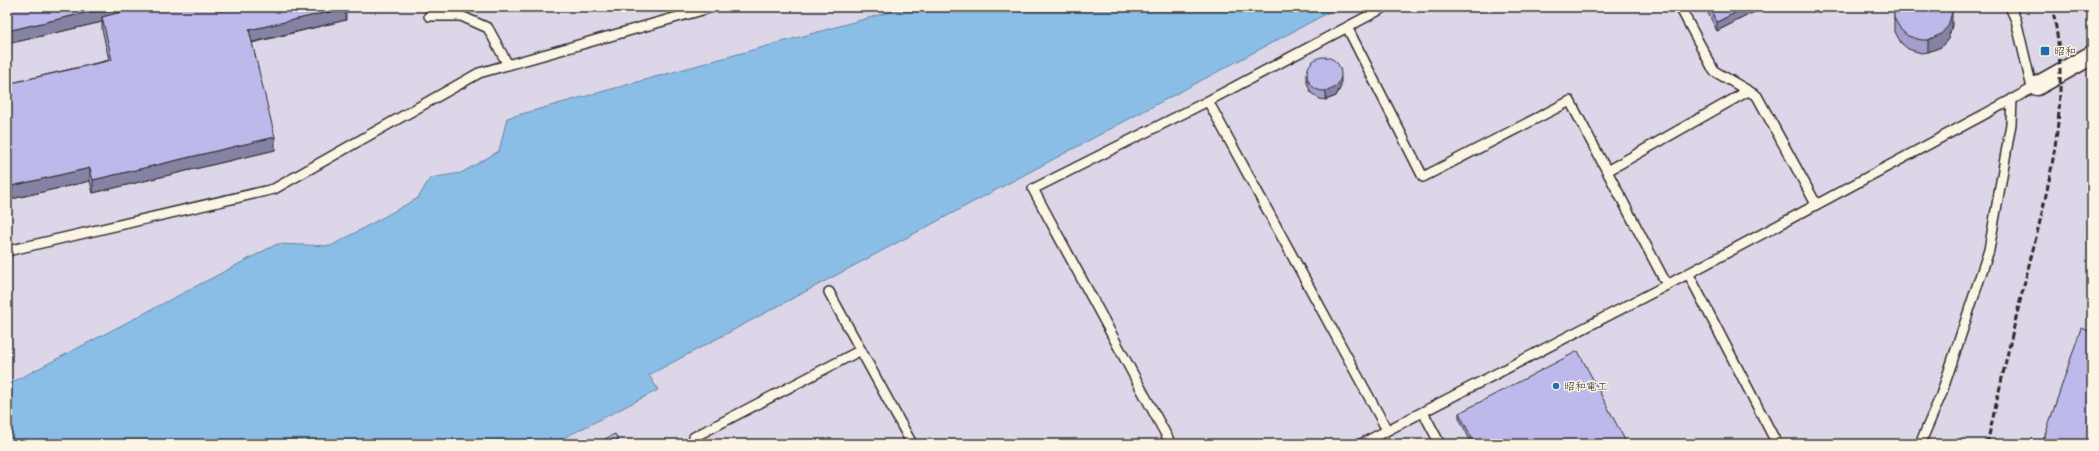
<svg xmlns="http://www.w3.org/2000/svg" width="2099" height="451" viewBox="0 0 2099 451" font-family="Delius,'Klee One',sans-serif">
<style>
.built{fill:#dcd6e8}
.water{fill:#8abee7;stroke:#64839c}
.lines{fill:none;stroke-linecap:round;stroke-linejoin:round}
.lane-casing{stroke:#2b2b2b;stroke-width:12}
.street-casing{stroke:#2b2b2b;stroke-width:21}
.lane{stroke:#fcf5e5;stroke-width:9}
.street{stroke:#fcf5e5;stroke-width:18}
.rail{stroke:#2b2b2b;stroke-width:3;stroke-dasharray:6 3;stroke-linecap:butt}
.wall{fill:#a39fca;stroke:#2b2b2b}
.shaded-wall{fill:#8582a4;stroke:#2b2b2b}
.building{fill:#beb9eb;stroke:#2b2b2b}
.poi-dot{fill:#1f6fb2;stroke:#fcf5e5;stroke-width:1.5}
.labels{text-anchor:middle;stroke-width:3;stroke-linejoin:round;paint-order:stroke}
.poi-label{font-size:11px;fill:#2b2b2b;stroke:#fcf5e5;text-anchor:start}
</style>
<rect width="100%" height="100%" fill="#e9e3e7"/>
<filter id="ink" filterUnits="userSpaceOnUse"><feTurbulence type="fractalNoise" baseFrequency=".025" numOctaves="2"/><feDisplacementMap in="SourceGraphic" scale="8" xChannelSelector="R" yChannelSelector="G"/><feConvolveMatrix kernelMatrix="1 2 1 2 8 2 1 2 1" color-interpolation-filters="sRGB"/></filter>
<g filter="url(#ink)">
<path class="built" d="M 7,7 L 908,7 L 507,118 L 499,151 L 461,173 L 430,178 L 418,198 L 331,246 L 277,244 L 7,385 Z
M 1339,7 L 2092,7 L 2092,444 L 552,444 L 658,390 L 648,375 Z"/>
<path class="water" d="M 908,7 L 1339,7 L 649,375 L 658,390 L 552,444 L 7,444 L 7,385 L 277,244 L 331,246 L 418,198 L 430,178 L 461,173 L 499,151 L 507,118 Z"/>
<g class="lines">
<g class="lane-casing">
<path id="lane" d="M 1680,7 L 1714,71 L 1757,96 L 1816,204
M 2010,7 L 2016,20 L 2032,88
M 429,16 L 461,16 L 488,28 L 508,65
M 1347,27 L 1423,177 L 1570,101 L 1667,285
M 1208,101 L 1387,430
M 1607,171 L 1748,91
M 7,251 L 274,189 L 479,73 L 713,7
M 1688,273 L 1777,444
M 829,292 L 912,444
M 1423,412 L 1440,444
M 697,444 L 694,437 L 861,350
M 1171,444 L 1033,189 L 1208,101 L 1385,7
M 1361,444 L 1667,285 L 2037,86
M 1920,444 L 1941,395 L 1989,250 L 2011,124 L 2012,99"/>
</g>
<g class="street-casing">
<path id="street" d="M 2037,86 L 2092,55"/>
</g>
<use href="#lane" class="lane"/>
<use href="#street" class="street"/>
<path class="rail" d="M 1987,444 C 1999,391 2011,338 2024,285 C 2047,193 2074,102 2052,7"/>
</g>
<path class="wall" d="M 7,7 L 346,20 L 252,43 L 275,150 L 93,193 L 90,181 L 7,200 L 7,84 L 109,60 L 102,29 L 102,22 L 7,44 Z
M 1705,7 L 1764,7 L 1717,31 Z
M 1894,7 L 1952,25 L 1948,39 L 1941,47 L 1928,52 L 1921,53 L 1908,49 L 1901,43 L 1894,30 Z
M 1307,74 L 1341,86 L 1336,96 L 1326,100 L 1320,99 L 1311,93 L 1307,83 Z
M 1459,413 L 1627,444 L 1472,444 L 1459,418 Z"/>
<path class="shaded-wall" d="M 110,7 L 151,7 L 102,17 L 102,22 L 7,44 L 7,31 Z
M 1746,7 L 1764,7 L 1717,31 L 1717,22 Z
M 346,8 L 346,20 L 249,43 L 249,30 Z
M 1952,12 L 1952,25 L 1948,39 L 1941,47 L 1928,52 L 1928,40 Z
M 1341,77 L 1341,86 L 1336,96 L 1326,100 L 1326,91 Z
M 275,137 L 275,150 L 93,193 L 93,180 Z
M 90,168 L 90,181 L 7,200 L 7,187 Z"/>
<path class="building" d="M 7,7 L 110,7 L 7,31 Z
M 142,7 L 346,7 L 346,8 L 249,30 L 275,137 L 93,180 L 90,168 L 7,187 L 7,84 L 112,60 L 102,17 Z
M 1709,7 L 1746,7 L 1717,22 Z
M 1894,7 L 1952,7 L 1952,12 L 1948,26 L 1941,34 L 1928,40 L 1921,40 L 1908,36 L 1901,30 L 1894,18 Z
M1307 74a17 17 0 1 1 34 0a17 17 0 1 1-34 0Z
M 2081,328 L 2092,332 L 2092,444 L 2042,444 Z
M 1578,351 L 1627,444 L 1475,444 L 1459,413 Z
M 615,434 L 620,444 L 595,444 Z"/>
</g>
<g class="poi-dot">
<rect x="2040" y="46" width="10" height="10" rx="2"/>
<circle cx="1556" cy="386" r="4"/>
</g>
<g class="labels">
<g class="poi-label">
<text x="2054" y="55">昭和</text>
<text x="1564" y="390">昭和電工</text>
</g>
</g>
<rect width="2099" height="451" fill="none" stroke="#fcf5e5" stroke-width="24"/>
<rect x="12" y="12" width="2075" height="427" fill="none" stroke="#2b2b2b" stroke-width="1.5" filter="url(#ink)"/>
</svg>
